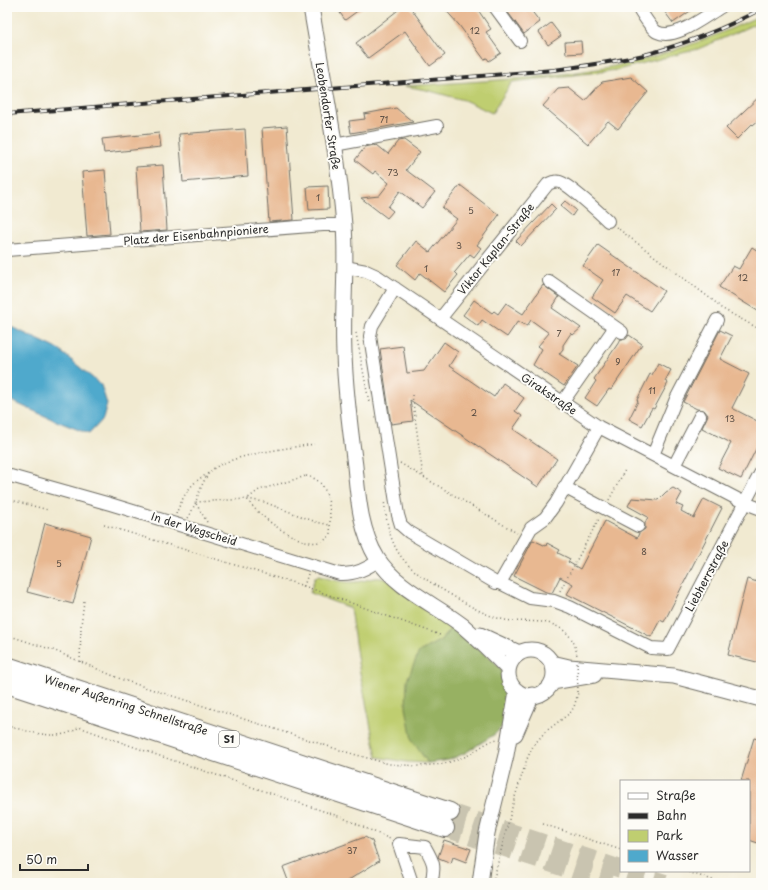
<svg xmlns="http://www.w3.org/2000/svg" width="768" height="890" viewBox="0 0 768 890" font-family="'Playpen Sans',sans-serif">
<style>
.green{fill:#bfce70;stroke:#757c4e}
.forest{fill:#97b162;stroke:#616e46}
.water{fill:#4fa9cc;stroke:#3d6a7c}
.building{fill:#e8b891}
.lines{fill:none;stroke-linecap:round;stroke-linejoin:round}
.highway-tunnel{stroke:#c9c4b0;stroke-width:18;stroke-dasharray:18 9;stroke-linecap:butt}
.minor-casing{stroke:#706e65;stroke-width:14}
.major-casing{stroke:#706e65;stroke-width:17}
.highway-casing{stroke:#706e65;stroke-width:20}
.path{stroke:#706e65;stroke-width:1.5;stroke-dasharray:1 3;stroke-linecap:butt}
.minor{stroke:#fff;stroke-width:12}
.major{stroke:#fff;stroke-width:15}
.highway{stroke:#fff;stroke-width:18}
.rail-casing{stroke:#2b2b2b;stroke-width:4}
.rail{stroke:#fdfcf7;stroke-width:2.5;stroke-dasharray:8;stroke-linecap:butt}
.path-bridge{stroke:#706e65;stroke-width:1.5;stroke-dasharray:1 3;stroke-linecap:butt}
.labels{text-anchor:middle;stroke-width:4;stroke-linejoin:round;paint-order:stroke}
.number-label{font-size:9px;fill:#5a4e44}
.shield{fill:#fdfcf7;stroke:#6a6a68;stroke-width:1}
.shield-label{font-size:10px;font-weight:bold;fill:#2b2b2b}
.street-label{font-size:11px;fill:#2b2b2b;stroke:#fdfcf7}
</style>
<rect width="100%" height="100%" fill="#fdfcf7"/>
<filter id="ink" filterUnits="userSpaceOnUse"><feTurbulence type="fractalNoise" baseFrequency=".025" numOctaves="2"/><feDisplacementMap in="SourceGraphic" scale="8" xChannelSelector="R" yChannelSelector="G"/><feConvolveMatrix kernelMatrix="1 2 1 2 8 2 1 2 1" color-interpolation-filters="sRGB"/></filter>
<filter id="wash" filterUnits="userSpaceOnUse"><feTurbulence type="fractalNoise" baseFrequency=".012" numOctaves="4" result="noise"/><feDisplacementMap in="SourceGraphic" scale="16" xChannelSelector="R" yChannelSelector="G"/><feGaussianBlur stdDeviation="0.9" result="paint"/><feColorMatrix in="noise" values="0 0 0 0 0 0 0 0 0 0 0 0 0 0 0 0 0 1.4 0 .05"/><feComposite in="paint" operator="in"/></filter>
<g filter="url(#wash)">
<rect width="100%" height="100%" fill="#f1ead1"/>
<path class="green" d="M 761,15 L 761,21 L 733,34 L 698,49 L 617,70 L 512,82 L 492,113 L 464,100 L 426,90 L 405,86 C 478,81 553,79 625,64 C 672,53 717,36 761,15 Z
M 319,576 C 330,579 342,583 354,582 C 368,582 373,574 388,580 L 451,628 L 441,640 L 419,652 L 412,740 L 428,763 L 406,762 L 377,757 L 358,663 L 350,608 L 310,593 L 315,577 Z"/>
<path class="forest" d="M 451,628 L 492,659 L 501,669 L 502,679 L 508,693 L 509,704 L 507,719 L 503,726 L 495,734 L 465,753 L 449,760 L 428,763 L 412,740 L 406,707 L 407,680 L 419,652 L 441,640 Z"/>
<path class="water" d="M 7,325 L 58,349 L 101,385 L 107,404 L 103,419 L 89,434 L 54,420 L 7,399 Z"/>
<g id="blocks">
<path class="building" d="M 336,7 L 363,7 L 345,20 Z
M 402,7 L 410,7 L 445,55 L 430,66 L 405,31 L 368,58 L 356,43 Z
M 443,7 L 476,7 L 491,29 L 486,32 L 501,53 L 489,61 L 487,58 L 484,59 L 459,25 Z
M 504,7 L 522,7 L 526,12 L 530,9 L 540,22 L 524,34 Z
M 661,7 L 696,7 L 673,23 Z
M 551,23 L 561,36 L 548,45 L 539,32 Z
M 581,41 L 582,53 L 566,54 L 565,42 Z
M 631,77 L 648,92 L 618,129 L 608,121 L 588,144 L 543,106 L 558,89 L 569,88 L 585,101 L 602,82 Z
M 761,95 L 761,118 L 753,125 L 752,124 L 737,139 L 726,128 Z
M 396,108 L 413,122 L 351,133 L 349,121 L 365,119 L 364,114 Z
M 287,126 L 294,220 L 269,222 L 262,128 Z
M 245,129 L 248,176 L 183,182 L 179,134 Z
M 159,133 L 161,147 L 104,153 L 102,139 Z
M 404,140 L 420,152 L 406,170 L 435,192 L 422,208 L 400,191 L 388,207 L 393,211 L 387,218 L 361,198 L 379,196 L 389,183 L 375,171 L 373,174 L 355,160 L 365,147 L 374,145 L 375,146 L 377,145 L 388,154 L 398,141 Z
M 163,165 L 167,230 L 140,232 L 136,167 Z
M 105,170 L 110,234 L 87,236 L 82,172 Z
M 460,185 L 499,215 L 477,245 L 481,248 L 474,257 L 470,254 L 455,272 L 458,275 L 444,292 L 420,273 L 415,280 L 397,265 L 416,241 L 430,252 L 457,219 L 442,208 Z
M 328,186 L 329,209 L 309,210 L 307,187 Z
M 565,201 L 576,210 L 572,216 L 560,206 Z
M 551,204 L 556,209 L 521,246 L 516,241 Z
M 598,245 L 664,291 L 650,311 L 627,296 L 615,313 L 592,297 L 603,280 L 583,266 Z
M 752,247 L 761,253 L 761,313 L 719,287 L 733,266 L 739,269 Z
M 543,285 L 559,297 L 552,308 L 581,328 L 573,335 L 571,333 L 563,345 L 563,349 L 559,354 L 578,366 L 564,386 L 533,365 L 542,349 L 538,346 L 549,333 L 531,320 L 527,326 L 518,321 L 507,337 L 482,320 L 478,326 L 463,315 L 474,300 L 492,313 L 494,311 L 498,314 L 506,303 L 523,314 Z
M 720,330 L 732,336 L 720,359 L 749,374 L 732,408 L 761,423 L 761,439 L 741,479 L 718,468 L 731,443 L 702,428 L 708,415 L 704,410 L 697,409 L 683,402 Z
M 629,335 L 642,344 L 611,390 L 609,389 L 597,406 L 585,398 L 596,381 L 594,379 L 621,339 L 626,339 Z
M 444,342 L 458,352 L 449,366 L 494,397 L 503,383 L 524,398 L 515,411 L 522,416 L 513,429 L 557,459 L 538,487 L 410,400 L 413,421 L 391,424 L 380,349 L 403,346 L 407,373 L 424,371 Z
M 658,363 L 671,370 L 665,381 L 668,383 L 654,409 L 652,408 L 642,426 L 629,419 L 638,401 L 637,400 L 650,374 L 652,375 Z
M 673,488 L 682,493 L 676,504 L 683,507 L 681,511 L 694,518 L 704,499 L 722,508 L 664,622 L 660,620 L 651,637 L 567,594 L 573,584 L 560,577 L 552,593 L 546,592 L 514,576 L 533,540 L 546,546 L 547,543 L 560,550 L 558,553 L 570,559 L 568,562 L 580,569 L 605,521 L 637,538 L 639,533 L 645,529 L 645,523 L 648,517 L 628,506 L 632,498 L 658,500 L 666,492 Z
M 45,523 L 91,536 L 73,604 L 27,592 Z
M 747,579 L 761,583 L 761,663 L 728,655 Z
M 754,738 L 761,740 L 761,844 L 749,840 L 749,781 L 741,781 Z
M 365,837 L 372,841 L 379,861 L 347,881 L 348,883 L 289,883 L 283,867 Z
M 444,840 L 471,849 L 466,862 L 453,857 L 451,863 L 439,858 L 438,857 Z"/>
</g>
</g>
<g filter="url(#ink)">
<use href="#blocks" fill-opacity="0" stroke="#706e65" stroke-width="1"/>
<g class="lines">
<path class="highway-tunnel" d="M 450,812 L 621,869
M 445,828 L 610,883
M 628,871 L 665,883"/>
<g class="minor-casing">
<path id="minor" d="M 495,7 L 520,41
M 638,7 C 642,13 651,29 657,32 C 675,41 705,16 721,7
M 334,145 L 437,126
M 7,250 L 323,225 L 344,225
M 345,267 L 366,271 L 377,276 L 599,427 L 745,503 L 761,509
M 549,281 L 622,332
M 395,288 L 372,326 L 370,336 L 398,515 L 401,525 L 409,532 L 496,583 L 500,583 L 531,528 L 545,518 L 556,503 L 599,427
M 440,319 L 548,184 C 552,182 556,181 560,182 C 568,184 601,214 608,221
M 562,403 L 615,327
M 653,455 L 676,399 L 717,320
M 674,466 L 700,416
M 7,475 L 110,504 L 340,574 C 355,575 367,569 379,560
M 564,487 L 638,526
M 500,583 L 530,598 L 554,601 L 570,607 L 651,648 L 668,649 L 761,472
M 412,883 L 399,844 L 425,847 C 433,861 436,866 431,883"/>
</g>
<g class="major-casing">
<path id="major" d="M 311,7 C 323,79 338,152 344,225 C 347,267 342,310 344,353 C 345,391 350,428 355,466 C 358,497 360,530 377,558 C 397,589 435,604 463,626 C 478,639 494,654 508,669
M 480,635 L 519,653
M508 673a23 23 0 1 1 46 0a23 23 0 1 1-46 0Z
M 552,663 L 569,667 L 674,676 L 761,699
M 552,682 L 594,675
M 515,734 L 532,695
M 480,883 L 487,833 L 506,755 L 517,691"/>
</g>
<g class="highway-casing">
<path id="highway" d="M 7,666 L 450,812
M 7,684 L 445,828"/>
</g>
<path class="path" d="M 616,227 L 715,302 L 721,308 L 761,330
M 356,333 L 369,402
M 412,395 L 423,477
M 400,463 L 517,533
M 306,476 C 328,479 330,504 330,522 C 330,529 332,535 326,539 C 307,554 257,516 247,499 L 259,490 Z
M 7,499 L 48,510
M 384,499 C 389,557 406,568 453,596 C 470,606 486,616 505,620 C 521,623 539,619 554,625 C 568,631 576,641 577,657
M 609,500 L 625,470
M 176,514 C 184,494 190,483 209,473
M 188,518 C 197,504 199,486 209,473 C 223,455 291,448 314,444
M 207,522 L 195,502 L 247,499 L 264,502 L 316,522 L 330,525
M 104,525 L 304,586
M 308,574 L 304,586 L 440,635
M 560,591 L 600,517
M 7,635 L 53,650 L 123,680 L 346,752 L 389,764 L 419,766 L 444,764 L 467,756 L 487,743 L 497,739
M 80,662 L 81,626 L 84,601
M 761,710 L 760,715 L 761,716
M 7,726 C 29,731 60,743 79,727 L 151,753 L 341,817 L 390,839
M 543,824 L 621,850
M 685,871 L 722,883
M 494,878 L 514,800 L 527,759 L 533,746 L 545,732 L 570,713 L 574,707 L 578,693"/>
<use href="#minor" class="minor"/>
<use href="#major" class="major"/>
<use href="#highway" class="highway"/>
<g class="rail-casing">
<path id="rail" d="M 7,114 L 554,70 C 584,66 614,62 644,55 C 685,44 724,29 761,9"/>
</g>
<use href="#rail" class="rail"/>
<path class="path-bridge" d="M 577,659 L 578,693"/>
</g>
</g>
<g class="labels">
<g class="number-label">
<text x="475" y="34">12</text>
<text x="384" y="123">71</text>
<text x="393" y="176">73</text>
<text x="318" y="201">1</text>
<text x="471" y="214">5</text>
<text x="459" y="249">3</text>
<text x="426" y="272">1</text>
<text x="616" y="276">17</text>
<text x="743" y="281">12</text>
<text x="559" y="337">7</text>
<text x="618" y="365">9</text>
<text x="652" y="394">11</text>
<text x="474" y="416">2</text>
<text x="730" y="422">13</text>
<text x="644" y="555">8</text>
<text x="59" y="567">5</text>
<text x="352" y="854">37</text>
</g>
<rect class="shield" x="219" y="731" width="20" height="16" rx="3"/>
<g class="shield-label">
<text x="229" y="743">S1</text>
</g>
<g class="street-label">
<text transform="translate(328 116) rotate(81)" y="4">Leobendorfer Straße</text>
<text transform="translate(196 235) rotate(-5)" y="4">Platz der Eisenbahnpioniere</text>
<text transform="translate(496 249) rotate(-51)" y="4">Viktor Kaplan-Straße</text>
<text transform="translate(549 394) rotate(34)" y="4">Girakstraße</text>
<text transform="translate(194 529) rotate(17)" y="4">In der Wegscheid</text>
<text transform="translate(707 576) rotate(-62)" y="4">Liebherrstraße</text>
<text transform="translate(126 705) rotate(18)" y="4">Wiener Außenring Schnellstraße</text>
</g>
</g>
<rect width="768" height="890" fill="none" stroke="#fdfcf7" stroke-width="24"/>
<rect x="620" y="780" width="130" height="92" fill="#fdfcf7" stroke="#a9a8a5"/>
<rect x="628" y="793" width="20" height="6" fill="#ffffff" stroke="#a9a8a5"/>
<text x="656" y="800" font-size="12" fill="#2b2b2b">Straße</text>
<rect x="628" y="813" width="20" height="6" fill="#2b2b2b" stroke="#a9a8a5"/>
<text x="656" y="820" font-size="12" fill="#2b2b2b">Bahn</text>
<rect x="628" y="830" width="20" height="12" fill="#bfce70" stroke="#a9a8a5"/>
<text x="656" y="840" font-size="12" fill="#2b2b2b">Park</text>
<rect x="628" y="850" width="20" height="12" fill="#4fa9cc" stroke="#a9a8a5"/>
<text x="656" y="860" font-size="12" fill="#2b2b2b">Wasser</text>
<path d="M20 864v6h68v-6" fill="none" stroke="#2b2b2b" stroke-width="2"/>
<text x="26" y="864" font-size="12" fill="#2b2b2b" stroke="#fdfcf7" stroke-width="3" paint-order="stroke">50 m</text>
</svg>
